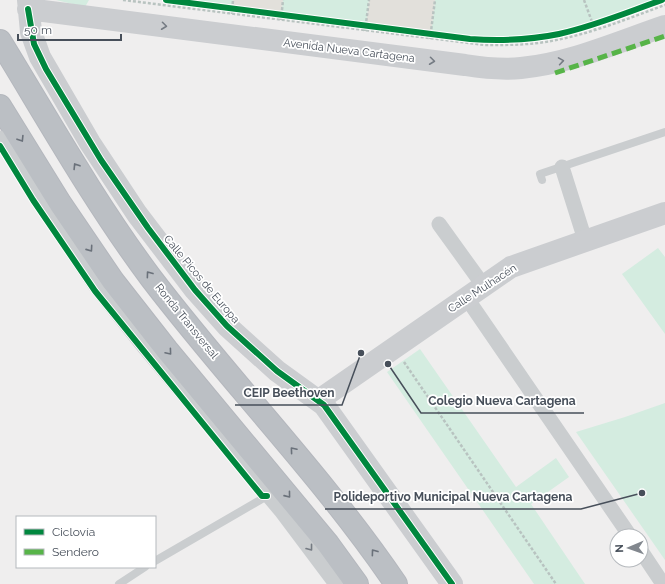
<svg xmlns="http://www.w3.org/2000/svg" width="665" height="584" viewBox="0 0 665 584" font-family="Raleway,sans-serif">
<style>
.green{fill:#d4ece0}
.sand{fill:#e2e0db}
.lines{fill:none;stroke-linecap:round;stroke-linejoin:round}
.highway-casing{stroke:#b4b7bd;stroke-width:24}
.path{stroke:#b8c3c0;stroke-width:2.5;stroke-dasharray:3 2;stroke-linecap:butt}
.lane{stroke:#cacdcf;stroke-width:8}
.street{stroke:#cacdcf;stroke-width:15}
.secondary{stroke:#cbcdd0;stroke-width:22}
.highway{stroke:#bbbfc4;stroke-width:22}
.quiet{stroke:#57b448;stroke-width:5;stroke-dasharray:10 5;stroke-linecap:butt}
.cycleway-casing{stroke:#fff;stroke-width:8}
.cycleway{stroke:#00873e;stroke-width:6}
.oneway{stroke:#757b83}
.oneway2{stroke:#6a717a}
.labels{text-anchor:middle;stroke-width:3.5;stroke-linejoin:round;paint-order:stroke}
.street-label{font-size:11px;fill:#474f5a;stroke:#fff}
.leader{fill:none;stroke:#474f5a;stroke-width:1.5}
.callout-dot{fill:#474f5a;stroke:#fff;stroke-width:1.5}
.callout-label{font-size:12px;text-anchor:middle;font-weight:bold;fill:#474f5a;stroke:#fff;stroke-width:3.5;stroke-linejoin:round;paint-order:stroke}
</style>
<rect width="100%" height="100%" fill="#efeeee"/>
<path class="green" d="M 56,0 L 89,0 L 85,7 Z
M 166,0 L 233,0 L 232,9 Z
M 283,0 L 369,0 L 366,26 L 281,15 Z
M 435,0 L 662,0 C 629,12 595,26 561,33 C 517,43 474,40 431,34 Z
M 658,248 L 665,257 L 665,334 L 622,274 Z
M 420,349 L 516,487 L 556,458 L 569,477 L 531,504 L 585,584 L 534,584 L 387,372 Z
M 665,403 L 665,560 L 576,432 L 625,417 Z"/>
<path class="sand" d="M 233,0 L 283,0 L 281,15 L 232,9 Z
M 369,0 L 435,0 L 431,34 L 366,26 Z"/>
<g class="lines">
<g class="highway-casing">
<path id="highway" d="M 0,41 C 49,121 95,203 151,278 C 230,382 322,475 396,584
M 0,106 L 60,203 L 113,281 L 167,350 L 328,544 L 357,584"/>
</g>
<path class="path" d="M 123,0 L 485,45 C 509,45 533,45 556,40 C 593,33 629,18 665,5
M 584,0 L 595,30
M 232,14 L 233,0
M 281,20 L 283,0
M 365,31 L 369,0
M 430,39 L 435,0
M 404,362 L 556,584"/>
<path class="lane" d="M 542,180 L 540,174 L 665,132
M 155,561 L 267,496
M 119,584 L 145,567"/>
<path class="street" d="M 0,138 L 34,194 L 95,285 L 145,348 L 282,512 L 336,584
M 562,167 L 585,240
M 439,224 L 483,285
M 466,297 L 630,536
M 641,551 L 663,584"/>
<path class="secondary" d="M 28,0 L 31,32 L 40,57 L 90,143 L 137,214 L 195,290 L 227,326 L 277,371 L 324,405 L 452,584
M 28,9 L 465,65 C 484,68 502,70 521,68 C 571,63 618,42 665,26
M 319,400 L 511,267 L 665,213"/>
<use href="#highway" class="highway"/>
<path class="quiet" d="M 555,73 L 665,36"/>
<g class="cycleway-casing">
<path id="cycleway" d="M 166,0 L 470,39 C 500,41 530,40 559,34 C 595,26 628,12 662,0
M 28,9 L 34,44 L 46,69 L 101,160 L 148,228 L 195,290 L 227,326 L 277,371 L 324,405 L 452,584
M 0,146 L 33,200 L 95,291 L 262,496 L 267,496"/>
</g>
<use href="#cycleway" class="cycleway"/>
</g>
<defs><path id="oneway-chevron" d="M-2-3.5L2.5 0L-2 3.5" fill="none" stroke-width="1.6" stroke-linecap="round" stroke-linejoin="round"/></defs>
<g class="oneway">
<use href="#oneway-chevron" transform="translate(164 26) rotate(7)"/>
<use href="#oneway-chevron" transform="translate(432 61) rotate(7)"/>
<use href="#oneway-chevron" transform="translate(561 61) rotate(-9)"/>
<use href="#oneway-chevron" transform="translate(310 548) rotate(52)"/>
</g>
<g class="oneway2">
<use href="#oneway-chevron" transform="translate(21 139) rotate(58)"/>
<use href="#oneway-chevron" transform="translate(76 166) rotate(-122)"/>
<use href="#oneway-chevron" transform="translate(90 249) rotate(55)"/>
<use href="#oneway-chevron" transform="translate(149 274) rotate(-126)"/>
<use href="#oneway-chevron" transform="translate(169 352) rotate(50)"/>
<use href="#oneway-chevron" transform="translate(293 450) rotate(-130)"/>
<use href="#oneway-chevron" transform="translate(288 495) rotate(51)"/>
<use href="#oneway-chevron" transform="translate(374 552) rotate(-126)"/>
</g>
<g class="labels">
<g class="street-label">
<text transform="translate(349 50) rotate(7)" y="4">Avenida Nueva Cartagena</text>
<text transform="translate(202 279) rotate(50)" y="4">Calle Picos de Europa</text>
<text transform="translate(482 288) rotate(-33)" y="4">Calle Mulhacén</text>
<text transform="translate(187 321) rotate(51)" y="4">Ronda Transversal</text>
</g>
</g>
<path class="leader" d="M361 353L342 405H235M388 364L421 413H584M642 493L581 509H325"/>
<g class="callout-dot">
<circle cx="361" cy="353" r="4"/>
<circle cx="388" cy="364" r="4"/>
<circle cx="642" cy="493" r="4"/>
</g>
<g class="callout-label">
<text x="289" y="397">CEIP Beethoven</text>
<text x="502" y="405">Colegio Nueva Cartagena</text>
<text x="453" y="501">Polideportivo Municipal Nueva Cartagena</text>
</g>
<rect x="16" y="516" width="140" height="52" fill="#ffffff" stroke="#b5b9bd"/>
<rect x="24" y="529" width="20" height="6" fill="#00873e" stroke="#b5b9bd"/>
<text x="52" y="536" font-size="12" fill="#474f5a">Ciclovía</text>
<rect x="24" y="549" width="20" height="6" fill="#57b448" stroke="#b5b9bd"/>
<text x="52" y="556" font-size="12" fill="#474f5a">Sendero</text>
<g transform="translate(629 548) rotate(268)"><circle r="19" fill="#ffffff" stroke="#b5b9bd"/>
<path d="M0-3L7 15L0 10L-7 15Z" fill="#82878e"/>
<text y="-6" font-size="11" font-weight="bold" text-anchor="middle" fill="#474f5a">N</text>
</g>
<path d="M18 34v6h103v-6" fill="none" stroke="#474f5a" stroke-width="2"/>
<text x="24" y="34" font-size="12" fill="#474f5a" stroke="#ffffff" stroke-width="3" paint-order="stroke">50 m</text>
</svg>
